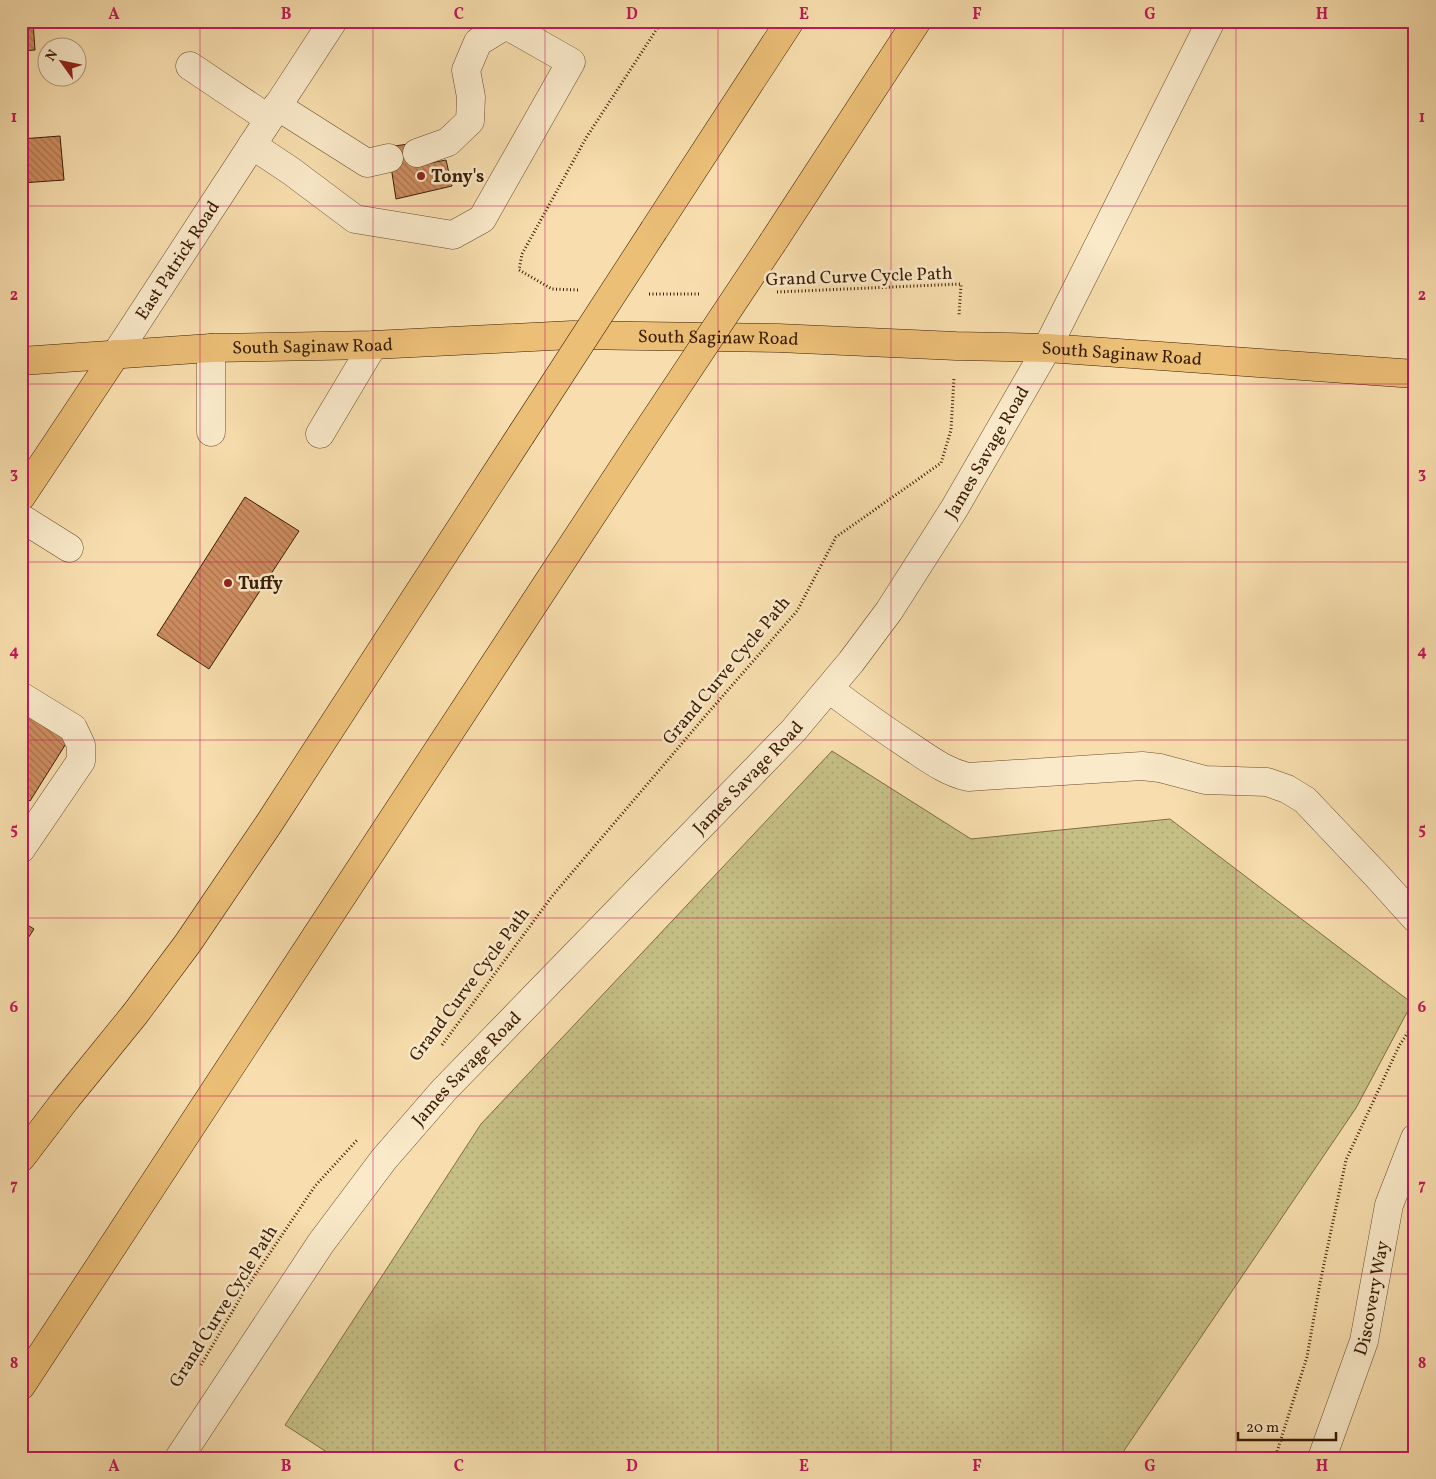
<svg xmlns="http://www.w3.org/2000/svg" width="1436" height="1479" viewBox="0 0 1436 1479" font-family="Vollkorn,serif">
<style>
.grass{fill:url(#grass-dots);stroke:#7f6e44}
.building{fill:url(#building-back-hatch);stroke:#391c04}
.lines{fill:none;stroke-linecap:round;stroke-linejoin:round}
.minor-casing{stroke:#694c2e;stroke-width:29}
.major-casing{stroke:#391c04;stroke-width:29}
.highway-casing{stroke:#391c04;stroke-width:29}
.path{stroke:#391c04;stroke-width:3;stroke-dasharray:1 2.5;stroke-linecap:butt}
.minor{stroke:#faeaca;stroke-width:28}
.major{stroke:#ecbf77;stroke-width:28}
.highway{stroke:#ecbf77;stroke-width:28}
.highway-bridge-casing{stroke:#391c04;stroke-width:29;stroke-linecap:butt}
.highway-bridge{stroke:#ecbf77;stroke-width:28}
.grid{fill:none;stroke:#c2185b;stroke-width:1;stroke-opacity:0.55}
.poi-dot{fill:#8f2418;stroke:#faeaca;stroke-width:2}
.labels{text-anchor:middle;stroke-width:5;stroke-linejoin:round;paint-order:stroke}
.poi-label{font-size:18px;font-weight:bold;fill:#391c04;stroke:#faeaca;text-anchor:start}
.street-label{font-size:18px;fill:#391c04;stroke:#faeaca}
.neatline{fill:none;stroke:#c2185b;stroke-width:2}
.grid-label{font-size:16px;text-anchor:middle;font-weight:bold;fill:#c2185b}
</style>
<defs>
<pattern id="grass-dots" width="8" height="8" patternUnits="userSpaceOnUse" patternTransform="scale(1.25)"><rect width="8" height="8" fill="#c5bf85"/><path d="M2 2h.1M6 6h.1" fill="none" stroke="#aaa471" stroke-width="1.8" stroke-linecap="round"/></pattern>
<pattern id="building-back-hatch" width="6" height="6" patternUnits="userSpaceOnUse" patternTransform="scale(1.25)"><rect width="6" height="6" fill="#ce8d60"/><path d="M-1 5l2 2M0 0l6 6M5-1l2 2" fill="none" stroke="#a8724d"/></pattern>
</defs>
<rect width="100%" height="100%" fill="#f8deae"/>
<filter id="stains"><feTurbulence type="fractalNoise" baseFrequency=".004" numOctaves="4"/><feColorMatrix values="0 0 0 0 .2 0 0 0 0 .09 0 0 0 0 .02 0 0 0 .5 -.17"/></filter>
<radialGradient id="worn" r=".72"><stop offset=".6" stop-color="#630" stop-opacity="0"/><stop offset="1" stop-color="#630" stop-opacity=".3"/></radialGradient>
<path class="grass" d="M 832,751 L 971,839 L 1170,819 L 1412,1003 L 1356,1108 L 1119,1458 L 336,1458 L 285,1425 L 481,1124 Z"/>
<path class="building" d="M 21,21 L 33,21 L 35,50 L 21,51 Z
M 60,136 L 64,180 L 21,183 L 21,139 Z
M 415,143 L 420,165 L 446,160 L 452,186 L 396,199 L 388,147 Z
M 245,497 L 299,531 L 209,669 L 157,635 Z
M 21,702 L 72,734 L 30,801 L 21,795 Z
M 21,921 L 34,929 L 21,949 Z"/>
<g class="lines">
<g class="minor-casing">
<g id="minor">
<path d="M 190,66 L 269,119"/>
<path d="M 277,106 L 367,163 L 389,158"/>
<path d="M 252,145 L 291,171 L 355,219 L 453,235 L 482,219 L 571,62 L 506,25 L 478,42 L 466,70 L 471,97 L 470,121 L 448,142 L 417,153"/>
<path d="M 211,348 L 211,432"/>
<path id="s1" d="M 116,354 L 333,21"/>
<path d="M 320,434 L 373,345"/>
<path d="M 21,518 L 69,548"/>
<path d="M 829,689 C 857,710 885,730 914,749 C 932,761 947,772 968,777 L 1142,766 L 1160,768 L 1205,780 L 1267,782 L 1287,789 L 1305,800 L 1378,877 L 1415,918"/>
<path d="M 21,696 L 73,728 L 81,745 L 81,761 L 21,849"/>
<path id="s2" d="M 179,1458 L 321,1243 L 384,1159 L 444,1090 L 793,731 L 851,662 L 889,611 L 954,509 L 1047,348 L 1211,21"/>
<path id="s3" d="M 1322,1458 L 1364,1341 L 1389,1205 L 1415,1138"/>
</g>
</g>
<g class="major-casing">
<g id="major">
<path id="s4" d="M 21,361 L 211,348 L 373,345 L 572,335 L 778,338 L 956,346 L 1047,348 L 1415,374"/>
<path d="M 21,497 L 116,354"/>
</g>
</g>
<g class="highway-casing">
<path id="highway" d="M 654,230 L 790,21
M 773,242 L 917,21
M 21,1158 L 66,1099 L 135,1014 L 188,943 L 270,822 L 521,435
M 21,1386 L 640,442"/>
</g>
<path class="path" d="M 578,290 L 552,289 L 519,270 L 522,254 L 586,138 L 662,21
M 777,292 L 961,284 L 959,316
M 649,294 L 701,294
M 442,1045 L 553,895 L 707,714 L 797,611 L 836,537 L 941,463 L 951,430 L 954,377
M 201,1365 L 245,1290 L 315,1186 L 358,1139
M 1275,1458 L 1307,1357 L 1320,1283 L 1346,1160 L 1399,1046 L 1415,1022"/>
<use href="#minor" class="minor"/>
<use href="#major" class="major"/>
<use href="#highway" class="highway"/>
<g class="highway-bridge-casing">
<path id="highway-bridge" d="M 521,435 L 654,230
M 640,442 L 773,242"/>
</g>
<use href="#highway-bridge" class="highway-bridge"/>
</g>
<path class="grid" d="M 200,21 L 200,1458M 373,21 L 373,1458M 545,21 L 545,1458M 718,21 L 718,1458M 891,21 L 891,1458M 1063,21 L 1063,1458M 1236,21 L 1236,1458M 21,206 L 1415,206M 21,384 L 1415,384M 21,562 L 1415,562M 21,740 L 1415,740M 21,918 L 1415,918M 21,1096 L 1415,1096M 21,1274 L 1415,1274"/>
<g class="poi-dot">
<circle cx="421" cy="176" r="5"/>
<circle cx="228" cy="583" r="5"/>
</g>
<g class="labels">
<g class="poi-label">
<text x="431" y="182">Tony's</text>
<text x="238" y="589">Tuffy</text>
</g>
<g class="street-label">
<text dy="6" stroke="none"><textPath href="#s1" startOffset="112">East Patrick Road</textPath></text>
<text transform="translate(859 276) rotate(-2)" y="6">Grand Curve Cycle Path</text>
<text dy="6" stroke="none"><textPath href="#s4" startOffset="698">South Saginaw Road</textPath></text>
<text dy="6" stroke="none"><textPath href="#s4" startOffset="292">South Saginaw Road</textPath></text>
<text dy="6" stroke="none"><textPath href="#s4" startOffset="1102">South Saginaw Road</textPath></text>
<text dy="6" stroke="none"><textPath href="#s2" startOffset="1295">James Savage Road</textPath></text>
<text transform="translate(726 670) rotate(-50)" y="6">Grand Curve Cycle Path</text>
<text dy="6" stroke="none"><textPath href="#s2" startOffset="890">James Savage Road</textPath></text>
<text transform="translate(469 984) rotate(-53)" y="6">Grand Curve Cycle Path</text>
<text dy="6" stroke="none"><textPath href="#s2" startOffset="485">James Savage Road</textPath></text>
<text dy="6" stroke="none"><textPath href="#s3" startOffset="168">Discovery Way</textPath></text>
<text transform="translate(223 1306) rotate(-58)" y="6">Grand Curve Cycle Path</text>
</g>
</g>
<rect width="1436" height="1479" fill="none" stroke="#f8deae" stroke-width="55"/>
<g transform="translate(62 62) rotate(303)"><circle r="24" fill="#faeaca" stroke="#ad987b"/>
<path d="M0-4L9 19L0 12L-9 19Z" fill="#8f2418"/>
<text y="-8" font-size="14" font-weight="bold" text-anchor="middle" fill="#391c04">N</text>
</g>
<path d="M1238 1432v8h98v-8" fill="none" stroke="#391c04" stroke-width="2.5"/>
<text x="1246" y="1432" font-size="15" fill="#391c04" stroke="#faeaca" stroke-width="4" paint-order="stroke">20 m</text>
<rect x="28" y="28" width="1380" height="1424" class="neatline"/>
<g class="grid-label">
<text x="114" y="19">A</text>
<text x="286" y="19">B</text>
<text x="459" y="19">C</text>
<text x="632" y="19">D</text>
<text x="804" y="19">E</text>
<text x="977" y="19">F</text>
<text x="1150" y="19">G</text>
<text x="1322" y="19">H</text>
<text x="14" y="122">1</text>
<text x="1422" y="122">1</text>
<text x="14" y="300">2</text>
<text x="1422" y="300">2</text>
<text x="14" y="478">3</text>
<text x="1422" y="478">3</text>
<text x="14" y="656">4</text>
<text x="1422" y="656">4</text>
<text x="14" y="834">5</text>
<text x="1422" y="834">5</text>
<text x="14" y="1012">6</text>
<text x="1422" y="1012">6</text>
<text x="14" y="1190">7</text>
<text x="1422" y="1190">7</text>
<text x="14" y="1368">8</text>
<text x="1422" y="1368">8</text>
<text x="114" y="1471">A</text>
<text x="286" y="1471">B</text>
<text x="459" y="1471">C</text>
<text x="632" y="1471">D</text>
<text x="804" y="1471">E</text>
<text x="977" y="1471">F</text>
<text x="1150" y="1471">G</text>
<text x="1322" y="1471">H</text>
</g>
<rect width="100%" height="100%" filter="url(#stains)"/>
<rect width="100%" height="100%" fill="url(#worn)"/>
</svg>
